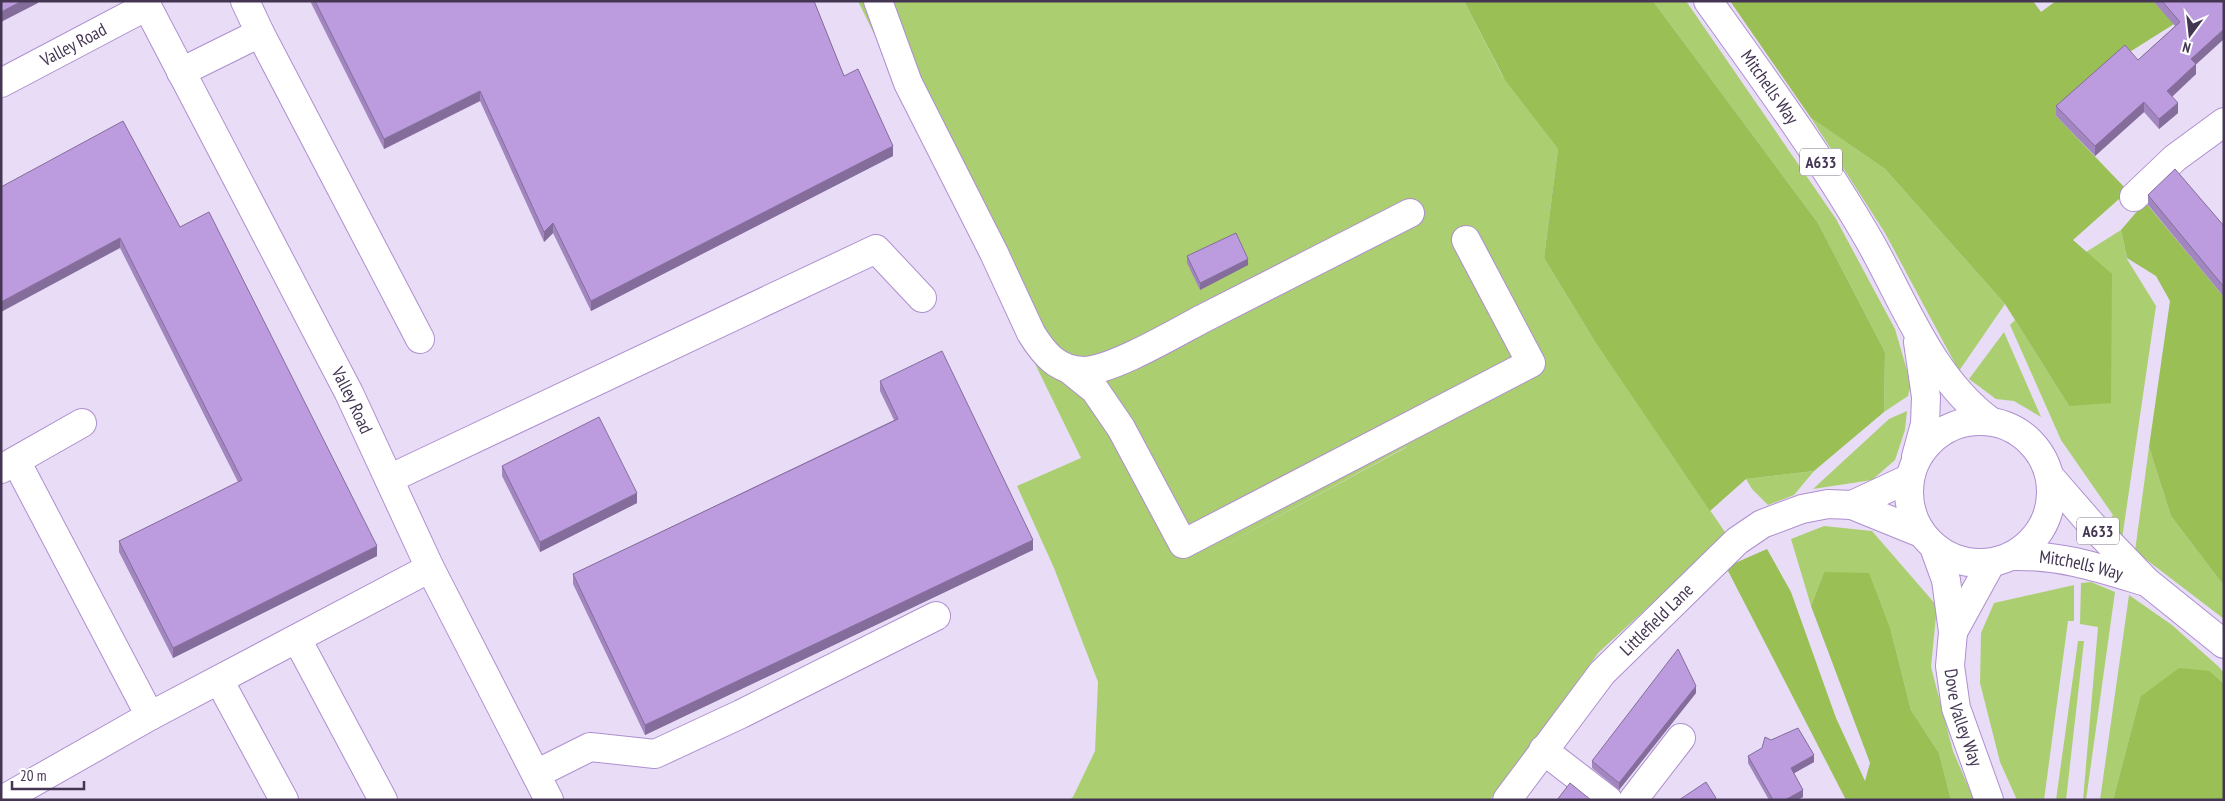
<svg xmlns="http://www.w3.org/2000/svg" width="2225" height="801" viewBox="0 0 2225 801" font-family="'PT Sans Narrow',sans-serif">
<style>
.green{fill:#abcf70;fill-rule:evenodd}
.forest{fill:#99bf55}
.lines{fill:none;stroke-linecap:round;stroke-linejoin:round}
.minor-casing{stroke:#ae8fcf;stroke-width:30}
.major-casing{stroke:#ae8fcf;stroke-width:30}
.minor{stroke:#fff;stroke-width:28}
.major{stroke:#fff;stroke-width:28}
.wall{fill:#a286bf}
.shaded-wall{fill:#846d9b}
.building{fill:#bc9cde;stroke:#846d9b}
.labels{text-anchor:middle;stroke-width:4;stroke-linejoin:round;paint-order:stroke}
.shield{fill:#fff;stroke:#7c7286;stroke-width:1}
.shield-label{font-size:16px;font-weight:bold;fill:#443652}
.street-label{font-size:18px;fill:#443652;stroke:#fff}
</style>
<rect width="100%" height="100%" fill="#e8dcf7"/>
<path class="green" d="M 858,1 L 1464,1 L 1502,75 L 1558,149 L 1544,258 L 1597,345 L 1727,535 L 1599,652 L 1490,800 L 1069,800 L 1073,797 L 1095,751 L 1098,682 L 1054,568 L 1017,486 L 1081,458 ZM 1406,447 L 1407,447 L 1188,565 Z
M 1653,1 L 1686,1 L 1836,219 L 1895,329 L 1911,384 L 1908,396 L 1884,412 L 1885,352 L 1818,223 Z
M 1811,118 L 1885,169 L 2005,304 L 1959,371 L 1885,233 Z
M 2121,230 L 2127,259 L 2156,306 L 2122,539 L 2105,525 L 2113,515 L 2061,440 L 2010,325 L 2015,320 L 2069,406 L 2112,275 L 2086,252 Z
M 2004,332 L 2041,417 L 2014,401 L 1996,399 L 1969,379 Z
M 1907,411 L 1905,430 L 1895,460 L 1872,480 L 1813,489 L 1889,419 Z
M 2149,447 L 2171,516 L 2224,586 L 2224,619 L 2135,551 Z
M 1814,471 L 1794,495 L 1768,505 L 1752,489 L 1746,479 Z
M 1824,526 L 1872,531 L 1937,606 L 1931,667 L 1953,751 L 1974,800 L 1951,800 L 1939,753 L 1911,710 L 1891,631 L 1824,572 L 1811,606 L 1791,539 Z
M 2091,582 L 2115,592 L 2086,800 L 2083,800 L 2098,627 L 2080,624 L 2081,583 Z
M 2074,585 L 2074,621 L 2068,621 L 2044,800 L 2017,800 L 2000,762 L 1980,683 L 1981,633 L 1994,603 Z
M 2129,595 L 2172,625 L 2219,667 L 2224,673 L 2224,684 L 2210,671 L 2140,697 L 2113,800 L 2100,800 Z
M 2078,641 L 2084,641 L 2066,800 L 2056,800 Z"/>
<path class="forest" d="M 1464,1 L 1653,1 L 1818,223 L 1885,352 L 1884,412 L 1814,471 L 1746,479 L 1710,511 L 1597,345 L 1544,258 L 1558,149 L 1505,80 Z
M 1730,1 L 2033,1 L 2041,12 L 2056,1 L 2153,1 L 2174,24 L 2125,55 L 2056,116 L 2128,191 L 2073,240 L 2112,274 L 2111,403 L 2069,406 L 2005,304 L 1885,169 L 1811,118 Z
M 2145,202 L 2224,297 L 2224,586 L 2171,516 L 2149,447 L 2170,301 L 2156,276 L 2127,258 L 2121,230 Z
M 1767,549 L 1791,592 L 1836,718 L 1865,781 L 1870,763 L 1811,606 L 1824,572 L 1869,573 L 1891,631 L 1911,710 L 1939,753 L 1951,800 L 1846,800 L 1726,567 Z
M 2179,668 L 2210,671 L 2224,684 L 2224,800 L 2113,800 L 2140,697 Z"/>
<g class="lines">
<g class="minor-casing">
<g id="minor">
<path id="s1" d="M 143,1 L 147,6 L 349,393 L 430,568 L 549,800"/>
<path d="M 878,1 L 908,83 L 994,253 L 1031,333 C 1044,354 1057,370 1083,371 C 1112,371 1177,332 1204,318 C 1273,283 1341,248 1410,213"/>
<path d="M 260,33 L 420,339"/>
<path d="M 181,72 L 260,33 L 245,1"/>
<path id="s2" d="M 1,83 L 147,6"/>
<path d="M 2134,197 L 2175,158 L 2224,122"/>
<path d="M 1069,369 L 1095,390 L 1121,428 L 1183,544 L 1531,363 L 1466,240"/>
<path d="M 16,461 L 150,716"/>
<path d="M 1,469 L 82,423"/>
<path d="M 389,479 L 876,249 L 922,298"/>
<path d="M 1852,505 L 1910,478"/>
<path id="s3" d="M 1934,547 L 1946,580 L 1953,632 L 1950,666 L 1956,708 L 1989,800"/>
<path d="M 1953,632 L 1991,563"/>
<path d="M 297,639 L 383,800"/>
<path d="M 219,680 L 284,800"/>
<path d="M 1543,750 L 1608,800"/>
<path d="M 536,774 L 590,747 L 655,754 L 741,714 L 936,616"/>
<path d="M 2,800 L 150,716 L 430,568"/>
<path id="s4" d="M 1507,800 L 1602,673 L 1737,541 L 1762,524 L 1802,509 L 1828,504 L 1852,505 L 1921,533"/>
<path d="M 1633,800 L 1681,738"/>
</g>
</g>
<g class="major-casing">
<g id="major">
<path id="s5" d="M 1708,1 C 1764,79 1821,157 1869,240 C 1905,303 1930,376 1990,421"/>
<circle cx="1980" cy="492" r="71"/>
<path d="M 1916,457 L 1925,424 L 1926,397 L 1918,342"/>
<path d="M 2051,478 L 2091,524 L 2147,582 L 2224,644"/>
<path id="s6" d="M 2013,556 C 2062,555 2100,568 2146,582"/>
</g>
</g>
<use href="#minor" class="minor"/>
<use href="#major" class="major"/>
</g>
<path class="wall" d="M 310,1 L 814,1 L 844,76 L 893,156 L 591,311 L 553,233 L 544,242 L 480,101 L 384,149 Z
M 2153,1 L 2224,1 L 2196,64 L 2196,74 L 2172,97 L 2178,113 L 2159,129 L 2144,112 L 2095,156 L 2056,116 L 2056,106 L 2138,60 L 2175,26 Z
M 1,187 L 180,227 L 377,556 L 173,658 L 119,552 L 119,541 L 238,482 L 120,248 Z
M 2148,195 L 2224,226 L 2224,297 L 2148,205 Z
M 1187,256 L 1248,265 L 1200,290 L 1187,263 Z
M 880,381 L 1033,550 L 645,735 L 573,584 L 573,574 L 894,420 L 880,391 Z
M 502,466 L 637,503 L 540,552 L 502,476 Z
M 1696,693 L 1619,790 L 1592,768 L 1592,761 Z
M 1748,756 L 1814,762 L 1794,773 L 1803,797 L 1797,800 L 1769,800 L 1748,763 Z"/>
<path class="shaded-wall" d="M 22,1 L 38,1 L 38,3 L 1,22 L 1,12 Z
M 2224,29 L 2224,39 L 2191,69 L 2191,59 Z
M 2196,64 L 2196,74 L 2167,101 L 2167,91 Z
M 480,91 L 480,101 L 384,149 L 384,139 Z
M 2144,102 L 2144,112 L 2095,156 L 2095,146 Z
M 2178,103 L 2178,113 L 2159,129 L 2159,119 Z
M 893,146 L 893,156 L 591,311 L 591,301 Z
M 553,223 L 553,233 L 544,242 L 544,232 Z
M 120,238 L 120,248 L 1,312 L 1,302 Z
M 1248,259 L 1248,265 L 1200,290 L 1200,283 Z
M 637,493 L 637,503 L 540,552 L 540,542 Z
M 1033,540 L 1033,550 L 645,735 L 645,725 Z
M 377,546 L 377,556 L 173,658 L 173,648 Z
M 1696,686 L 1696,693 L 1619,790 L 1619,783 Z
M 1814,755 L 1814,762 L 1791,775 L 1791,768 Z
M 1803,790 L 1803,797 L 1797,800 L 1785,800 Z"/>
<path class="building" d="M 1,1 L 22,1 L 1,12 Z
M 315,1 L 814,1 L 844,76 L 858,69 L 893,146 L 591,301 L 553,223 L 544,232 L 480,91 L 384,139 Z
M 2162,1 L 2224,1 L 2224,29 L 2191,59 L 2196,64 L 2167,91 L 2178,103 L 2159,119 L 2144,102 L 2095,146 L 2056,106 L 2125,45 L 2138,60 L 2180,22 Z
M 123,121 L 180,227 L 209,212 L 377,546 L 173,648 L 119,541 L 242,480 L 120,238 L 1,302 L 1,187 Z
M 2175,169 L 2224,226 L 2224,287 L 2148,195 Z
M 1236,233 L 1248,259 L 1200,283 L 1187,256 Z
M 942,351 L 1033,540 L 645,725 L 573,574 L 898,419 L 880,381 Z
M 599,417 L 637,493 L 540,542 L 502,466 Z
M 1678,649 L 1696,686 L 1619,783 L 1592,761 Z
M 1798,728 L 1814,755 L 1791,768 L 1803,790 L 1785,800 L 1773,800 L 1748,756 L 1762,748 L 1765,737 L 1771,740 Z
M 1706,782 L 1716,798 L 1713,800 L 1679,800 Z
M 1570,783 L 1591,800 L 1557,800 Z"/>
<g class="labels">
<g class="shield">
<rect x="1800" y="148.5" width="42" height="27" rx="4"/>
<rect x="2077" y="517.5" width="42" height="27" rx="4"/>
</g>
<g class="shield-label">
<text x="1821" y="168">A633</text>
<text x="2098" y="537">A633</text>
</g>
<g class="street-label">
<text dy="6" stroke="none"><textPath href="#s2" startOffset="82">Valley Road</textPath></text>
<text dy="6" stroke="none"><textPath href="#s5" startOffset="106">Mitchells Way</textPath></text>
<text dy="6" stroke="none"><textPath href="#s1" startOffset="451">Valley Road</textPath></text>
<text dy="6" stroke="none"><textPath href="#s6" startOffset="69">Mitchells Way</textPath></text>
<text dy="6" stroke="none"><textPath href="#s4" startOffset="235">Littlefield Lane</textPath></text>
<text dy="6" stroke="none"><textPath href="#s3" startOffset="175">Dove Valley Way</textPath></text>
</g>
</g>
<rect width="2225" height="801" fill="none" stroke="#443652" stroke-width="5"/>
<g transform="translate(2190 35) rotate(195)" stroke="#ffffff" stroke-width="4" paint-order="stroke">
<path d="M0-4L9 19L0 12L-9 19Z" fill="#443652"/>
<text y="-8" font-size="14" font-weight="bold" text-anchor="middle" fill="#443652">N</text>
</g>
<path d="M12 781v8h72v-8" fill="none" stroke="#443652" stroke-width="2.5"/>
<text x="20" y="781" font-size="15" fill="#443652" stroke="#ffffff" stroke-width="4" paint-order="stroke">20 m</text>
</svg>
